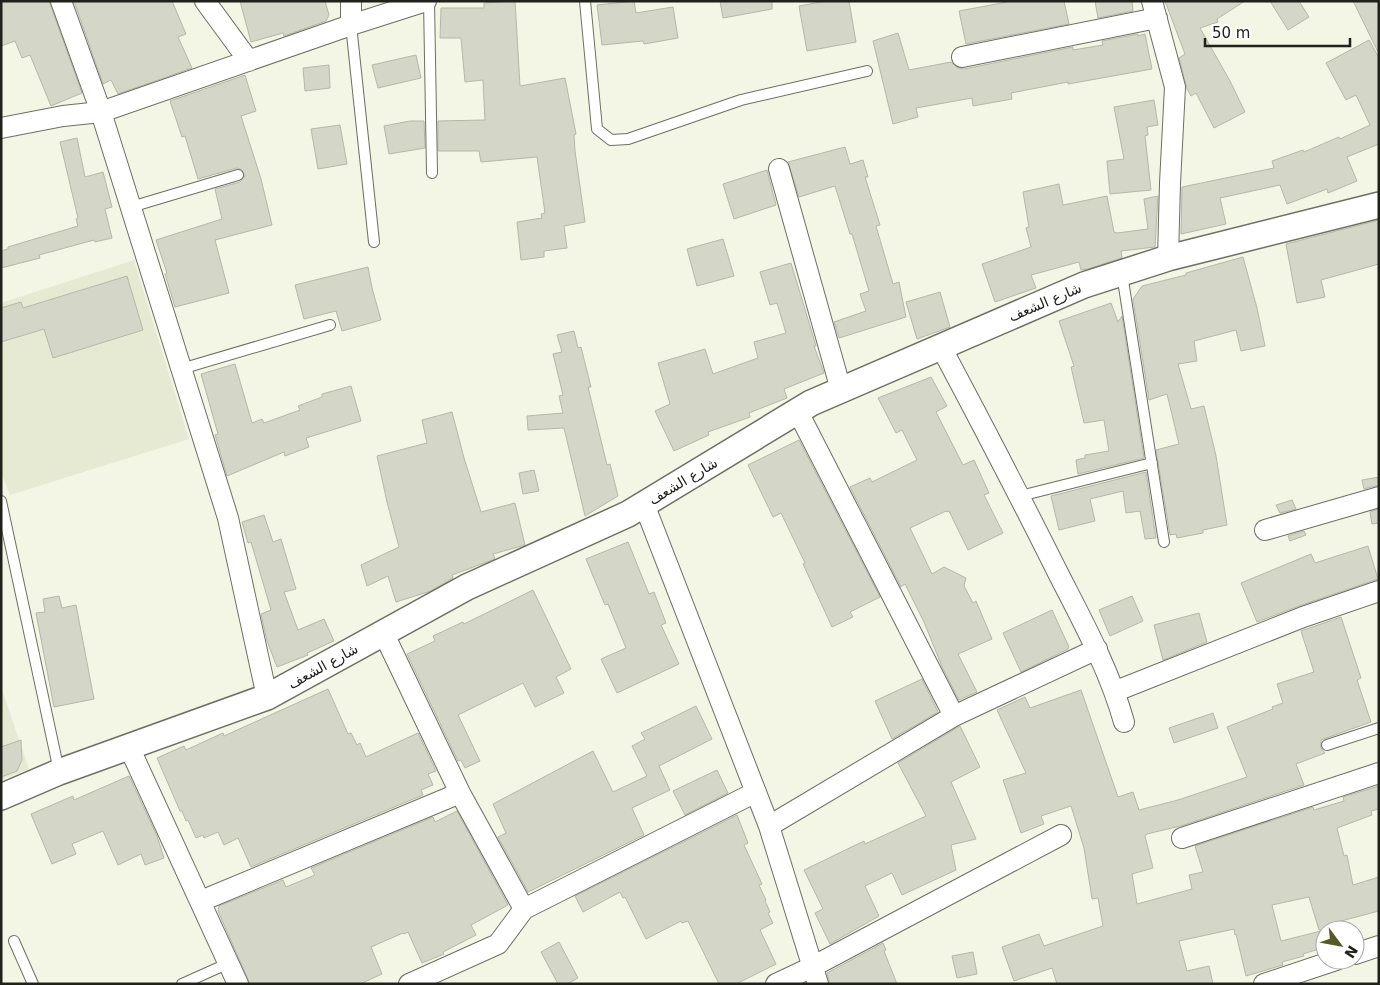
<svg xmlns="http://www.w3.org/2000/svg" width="1380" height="985" viewBox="0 0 1380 985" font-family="'DejaVu Sans',Cairo,sans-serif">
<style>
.built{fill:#e7ead3}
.building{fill:#d4d6c7;stroke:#b5b7a8}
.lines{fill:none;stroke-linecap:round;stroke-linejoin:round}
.service-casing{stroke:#6d6f61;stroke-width:12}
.minor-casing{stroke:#6d6f61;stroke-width:22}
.tertiary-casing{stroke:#6d6f61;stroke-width:28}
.service{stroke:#fff;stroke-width:10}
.minor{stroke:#fff;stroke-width:20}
.tertiary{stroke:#fff;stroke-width:25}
.labels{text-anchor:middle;stroke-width:4;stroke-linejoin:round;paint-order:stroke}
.street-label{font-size:14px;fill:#20211b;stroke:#fff}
</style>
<rect width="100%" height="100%" fill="#f3f5e5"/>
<path class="built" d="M 134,260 L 189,439 L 10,495 L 1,472 L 1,303 Z
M 1,687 L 29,769 L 1,780 Z"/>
<path class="building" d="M 1,1 L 49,1 L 82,93 L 51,106 L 30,55 L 22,58 L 15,41 L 1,46 Z
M 74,1 L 172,1 L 186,34 L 178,37 L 192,68 L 118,94 L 111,80 L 103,84 Z
M 240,1 L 325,1 L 329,15 L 326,21 L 284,36 L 283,33 L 251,42 Z
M 515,1 L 520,86 L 565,78 L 576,134 L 574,135 L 575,151 L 585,222 L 564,226 L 567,248 L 544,251 L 544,257 L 521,260 L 517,222 L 542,218 L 541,214 L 545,213 L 537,157 L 481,162 L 479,151 L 438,151 L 438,121 L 485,120 L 483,80 L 465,82 L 461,38 L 440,38 L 441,8 L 484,8 L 484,3 Z
M 634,1 L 636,13 L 673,7 L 678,38 L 644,44 L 643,41 L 602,45 L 597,5 Z
M 720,1 L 772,1 L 772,9 L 723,18 Z
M 827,1 L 849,1 L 856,42 L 807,51 L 799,6 Z
M 1012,1 L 1064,1 L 1069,24 L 966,44 L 959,11 Z
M 1095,1 L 1132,1 L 1133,11 L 1098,18 Z
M 1165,1 L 1245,1 L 1217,19 L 1218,22 L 1200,28 L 1230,81 L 1245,112 L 1214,128 L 1196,93 L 1191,96 L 1187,89 L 1179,58 L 1185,54 Z
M 1270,1 L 1299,1 L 1309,17 L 1288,30 Z
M 1353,1 L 1379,1 L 1379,54 Z
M 898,33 L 909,70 L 951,62 L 958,68 L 964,69 L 1073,47 L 1073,50 L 1103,45 L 1102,41 L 1138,34 L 1138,36 L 1145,34 L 1152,69 L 1068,84 L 1068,82 L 1011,93 L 1012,99 L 973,106 L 972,98 L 916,108 L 918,117 L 893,124 L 873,41 Z
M 1369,40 L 1379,58 L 1379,144 L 1347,157 L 1357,181 L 1328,193 L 1327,189 L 1287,204 L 1280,185 L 1220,198 L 1226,224 L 1181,234 L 1182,187 L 1274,168 L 1272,161 L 1303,150 L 1304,152 L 1339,137 L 1340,139 L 1370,125 L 1356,95 L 1346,100 L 1326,63 Z
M 416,55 L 421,78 L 378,88 L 372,65 Z
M 329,65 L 330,88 L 305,91 L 303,68 Z
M 245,75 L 256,111 L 241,116 L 261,179 L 272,225 L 215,240 L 229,293 L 175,307 L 165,274 L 167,273 L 156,240 L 222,219 L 215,189 L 240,182 L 245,176 L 242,170 L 237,168 L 198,179 L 185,136 L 182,137 L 170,101 Z
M 1154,100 L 1158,125 L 1147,127 L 1148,135 L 1145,136 L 1151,190 L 1110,194 L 1107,161 L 1124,159 L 1114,107 Z
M 410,121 L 424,121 L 425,148 L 389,154 L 384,126 Z
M 340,125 L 347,164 L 318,169 L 311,129 Z
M 77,138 L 85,177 L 103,172 L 112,207 L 105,209 L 112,238 L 95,242 L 94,240 L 39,255 L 40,258 L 1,268 L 1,251 L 8,249 L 8,247 L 78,226 L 76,219 L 78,218 L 60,142 Z
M 845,147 L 850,164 L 863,160 L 868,177 L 865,177 L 880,225 L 876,226 L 893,284 L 899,282 L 906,317 L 839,338 L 834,322 L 866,311 L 860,294 L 869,291 L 852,234 L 850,234 L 835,186 L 799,197 L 788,162 Z
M 767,170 L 776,205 L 734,219 L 723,184 Z
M 1059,184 L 1063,205 L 1107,196 L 1114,232 L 1117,233 L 1148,229 L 1144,199 L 1158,196 L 1155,247 L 1121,251 L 1122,258 L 1088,269 L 1081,270 L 1079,262 L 1031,275 L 1036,288 L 995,302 L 982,264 L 1031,247 L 1026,228 L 1029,227 L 1023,192 Z
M 1379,220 L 1379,264 L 1321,280 L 1325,297 L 1297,303 L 1286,244 Z
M 723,239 L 734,276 L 697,286 L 687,249 Z
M 1243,257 L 1257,308 L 1265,346 L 1241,351 L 1236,330 L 1194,341 L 1197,361 L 1178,364 L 1191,409 L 1204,406 L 1216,456 L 1227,525 L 1203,530 L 1203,533 L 1177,538 L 1176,534 L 1170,535 L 1156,450 L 1179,444 L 1167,394 L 1149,400 L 1133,299 L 1142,286 L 1186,275 L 1186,273 Z
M 791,263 L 816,346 L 814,346 L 824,373 L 784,389 L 787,398 L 749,413 L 750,417 L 708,432 L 709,435 L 674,451 L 655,411 L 670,404 L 658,363 L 705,349 L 713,374 L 758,358 L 754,342 L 786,333 L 777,303 L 770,305 L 760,272 Z
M 368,267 L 372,288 L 381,320 L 342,331 L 336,311 L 304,319 L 295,285 Z
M 127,276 L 143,330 L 53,358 L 44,329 L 1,342 L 1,308 L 21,302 L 23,308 Z
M 940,292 L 950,327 L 917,339 L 906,302 Z
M 1111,303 L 1118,322 L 1122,316 L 1144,458 L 1078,474 L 1076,460 L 1085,458 L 1085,455 L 1109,451 L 1104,420 L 1084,423 L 1071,367 L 1074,366 L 1059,321 Z
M 574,331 L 578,348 L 581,347 L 591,387 L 588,387 L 607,465 L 610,464 L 618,496 L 585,516 L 564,428 L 528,430 L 527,416 L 563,413 L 559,396 L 563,395 L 553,354 L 562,352 L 557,335 Z
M 235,364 L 252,423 L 262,419 L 264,423 L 300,410 L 298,406 L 322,397 L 322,394 L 351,386 L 361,421 L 306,438 L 309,447 L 285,456 L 284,452 L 227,476 L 215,435 L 218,434 L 201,374 Z
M 931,377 L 947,406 L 936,412 L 963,465 L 974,460 L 989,493 L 984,495 L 1003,533 L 968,550 L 949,511 L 947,512 L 946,511 L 910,528 L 932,574 L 944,567 L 966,578 L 964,586 L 973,603 L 976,601 L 992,639 L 958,654 L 977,692 L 959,700 L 943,669 L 924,622 L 905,584 L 901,587 L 850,487 L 870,478 L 872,482 L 917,460 L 902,430 L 896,433 L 878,398 Z
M 452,412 L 464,458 L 481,512 L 515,503 L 525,545 L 493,554 L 495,559 L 452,575 L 453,578 L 431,591 L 396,602 L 388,576 L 367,586 L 361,565 L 399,547 L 387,502 L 377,456 L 427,443 L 422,420 Z
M 799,440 L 880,597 L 850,612 L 853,617 L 832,627 L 803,564 L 805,563 L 781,513 L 773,517 L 748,465 Z
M 534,470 L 539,491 L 523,494 L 519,473 Z
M 1146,472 L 1156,538 L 1145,539 L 1140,511 L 1126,513 L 1123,491 L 1090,499 L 1095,521 L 1059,530 L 1051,496 Z
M 1379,477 L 1379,485 L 1364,489 L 1362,480 Z
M 1292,500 L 1296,509 L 1280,513 L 1276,505 Z
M 1379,509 L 1379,523 L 1372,524 L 1370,512 Z
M 264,515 L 273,542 L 281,539 L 296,589 L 284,592 L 298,630 L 324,619 L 334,641 L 307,653 L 308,655 L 277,667 L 267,641 L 261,614 L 271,610 L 251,542 L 248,543 L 242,522 Z
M 1304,531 L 1306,535 L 1290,541 L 1288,536 Z
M 628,542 L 649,594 L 654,592 L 666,623 L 661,625 L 679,664 L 617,693 L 601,659 L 626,648 L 608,604 L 605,605 L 586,559 Z
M 1368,546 L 1378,579 L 1299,606 L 1257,622 L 1241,583 L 1311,554 L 1315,563 Z
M 533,590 L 571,669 L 556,677 L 564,693 L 535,707 L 523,683 L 458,715 L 480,761 L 465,768 L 461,760 L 458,761 L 407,654 L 435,641 L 433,636 L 463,622 L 464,624 Z
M 59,596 L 62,608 L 76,605 L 94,699 L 54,707 L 36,613 L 45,612 L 43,599 Z
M 1132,596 L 1143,621 L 1110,636 L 1099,610 Z
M 1052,610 L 1069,647 L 1068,649 L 1021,672 L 1003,633 Z
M 1199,613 L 1207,642 L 1163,660 L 1154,625 Z
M 1341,617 L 1361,678 L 1357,680 L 1371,722 L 1321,740 L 1321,748 L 1325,753 L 1296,764 L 1304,785 L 1184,825 L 1147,834 L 1145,836 L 1153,868 L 1132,874 L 1137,904 L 1192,889 L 1189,875 L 1203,872 L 1195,846 L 1313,807 L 1314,810 L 1344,801 L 1343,797 L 1379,786 L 1379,809 L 1371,811 L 1372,815 L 1337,828 L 1344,856 L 1347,855 L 1353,885 L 1379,877 L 1379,911 L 1341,921 L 1344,930 L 1319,930 L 1309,897 L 1272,905 L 1281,941 L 1325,930 L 1325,947 L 1303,954 L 1304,956 L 1282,962 L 1283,965 L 1246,976 L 1236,934 L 1235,935 L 1234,929 L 1179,941 L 1187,971 L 1209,966 L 1213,984 L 1057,984 L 1052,968 L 1014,981 L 1002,947 L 1039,934 L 1044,946 L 1103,926 L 1098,898 L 1092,899 L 1084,848 L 1071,806 L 1041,816 L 1044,824 L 1021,833 L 1003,780 L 1026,773 L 997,710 L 1025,697 L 1030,708 L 1081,690 L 1118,797 L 1133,792 L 1139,810 L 1178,800 L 1247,777 L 1227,727 L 1273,709 L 1272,707 L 1283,703 L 1277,684 L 1314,672 L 1301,631 Z
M 922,679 L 938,712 L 892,739 L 875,701 Z
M 328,689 L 348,734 L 351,733 L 357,745 L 360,743 L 366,757 L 418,733 L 436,771 L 428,774 L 433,785 L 421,790 L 423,795 L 251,867 L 238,838 L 224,845 L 218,832 L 204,838 L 203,835 L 196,838 L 188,820 L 186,821 L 182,811 L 180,811 L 157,758 L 184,746 L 186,750 L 223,733 L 224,736 Z
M 696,706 L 712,739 L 659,766 L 670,790 L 632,808 L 644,835 L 528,892 L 498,837 L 506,833 L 493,804 L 593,751 L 613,792 L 647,776 L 632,746 L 645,739 L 641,733 Z
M 1213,713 L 1218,728 L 1174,743 L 1169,728 Z
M 960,726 L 980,767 L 951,782 L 976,839 L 951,845 L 956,870 L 902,895 L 892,873 L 865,886 L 879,916 L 830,944 L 815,913 L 823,909 L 804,870 L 864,841 L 865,844 L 926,816 L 898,763 Z
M 21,740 L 22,760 L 17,771 L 1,777 L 1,747 Z
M 717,770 L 728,793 L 685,815 L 673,791 Z
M 129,776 L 157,836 L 164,858 L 145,865 L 141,854 L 118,865 L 103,831 L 72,844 L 76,854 L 52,864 L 31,814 L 73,796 L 74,800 Z
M 457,811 L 508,905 L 471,925 L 476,935 L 443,952 L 444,954 L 422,963 L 408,932 L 404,934 L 403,933 L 371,947 L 382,974 L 360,984 L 250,984 L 218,911 L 219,906 L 283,880 L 286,887 L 315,875 L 311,868 L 433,817 L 435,822 Z
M 737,815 L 748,843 L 744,845 L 762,884 L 759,885 L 766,900 L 765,901 L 770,912 L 768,913 L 773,923 L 760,930 L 776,964 L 736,984 L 719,984 L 688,921 L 682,923 L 681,921 L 646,939 L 625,897 L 623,898 L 620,892 L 583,912 L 575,896 Z
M 559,942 L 578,978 L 567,984 L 558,984 L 541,952 Z
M 883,943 L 886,950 L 884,951 L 897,984 L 830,984 L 827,973 Z
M 973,952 L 977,974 L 957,978 L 952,956 Z"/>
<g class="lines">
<g class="service-casing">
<path id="service" d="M 429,1 L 432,173
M 585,1 L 597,129 L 611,140 L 628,139 L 741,100 L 867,71
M 351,25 L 374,242
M 131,207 L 238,175
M 1122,274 L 1164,542
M 181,369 L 330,325
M 1020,496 L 1152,463
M 1,501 L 59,771
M 1327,745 L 1379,728
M 14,941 L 33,984
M 182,984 L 229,963"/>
</g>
<g class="minor-casing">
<path id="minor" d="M 61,1 L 101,112 L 228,518 L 267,697
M 205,1 L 249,61
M 351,1 L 351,25
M 1152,1 L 1175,87 L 1170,183 L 1168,258
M 962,57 L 1157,18
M 1,128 L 63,116 L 101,112 L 351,25 L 426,1
M 779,169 L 841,390
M 941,347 C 981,422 1020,497 1058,573 C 1083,622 1109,669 1124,722
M 797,410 L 954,716
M 644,504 L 769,826 L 818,984
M 1265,530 L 1379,497
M 383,632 L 460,793 L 524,909
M 1116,691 L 1303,617 L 1379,591
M 129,747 L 238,984
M 769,826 L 954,716 L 1097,649
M 1182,838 L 1379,773
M 201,901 L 460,793
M 1355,954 L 1379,946
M 409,984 L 498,944 L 524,909 L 756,792
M 776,984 L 812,967 L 1061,835
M 1264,984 L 1336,960"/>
</g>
<g class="tertiary-casing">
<path id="tertiary" d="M 1,797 L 59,772 L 267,697 L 467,587 L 628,514 L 811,403 L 1084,285 L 1168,258 L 1379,205"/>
</g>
<use href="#service" class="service"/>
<use href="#minor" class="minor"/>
<use href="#tertiary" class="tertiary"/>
</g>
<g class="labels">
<g class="street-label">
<text transform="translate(1045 302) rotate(-23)" y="5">شارع الشعف</text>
<text transform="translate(683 481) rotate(-31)" y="5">شارع الشعف</text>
<text transform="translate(323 666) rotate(-29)" y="5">شارع الشعف</text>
</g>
</g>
<rect width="1380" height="985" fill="none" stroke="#20211b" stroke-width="5"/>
<g transform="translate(1340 945) rotate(122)"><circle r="24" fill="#ffffff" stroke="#a6a6a4"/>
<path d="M0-4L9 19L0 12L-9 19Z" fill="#555a27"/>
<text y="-8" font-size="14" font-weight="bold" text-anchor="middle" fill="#20211b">N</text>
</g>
<path d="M1205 38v8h145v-8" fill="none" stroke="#20211b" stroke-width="2.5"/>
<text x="1212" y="38" font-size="15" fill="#20211b" stroke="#ffffff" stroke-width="4" paint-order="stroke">50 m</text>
</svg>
